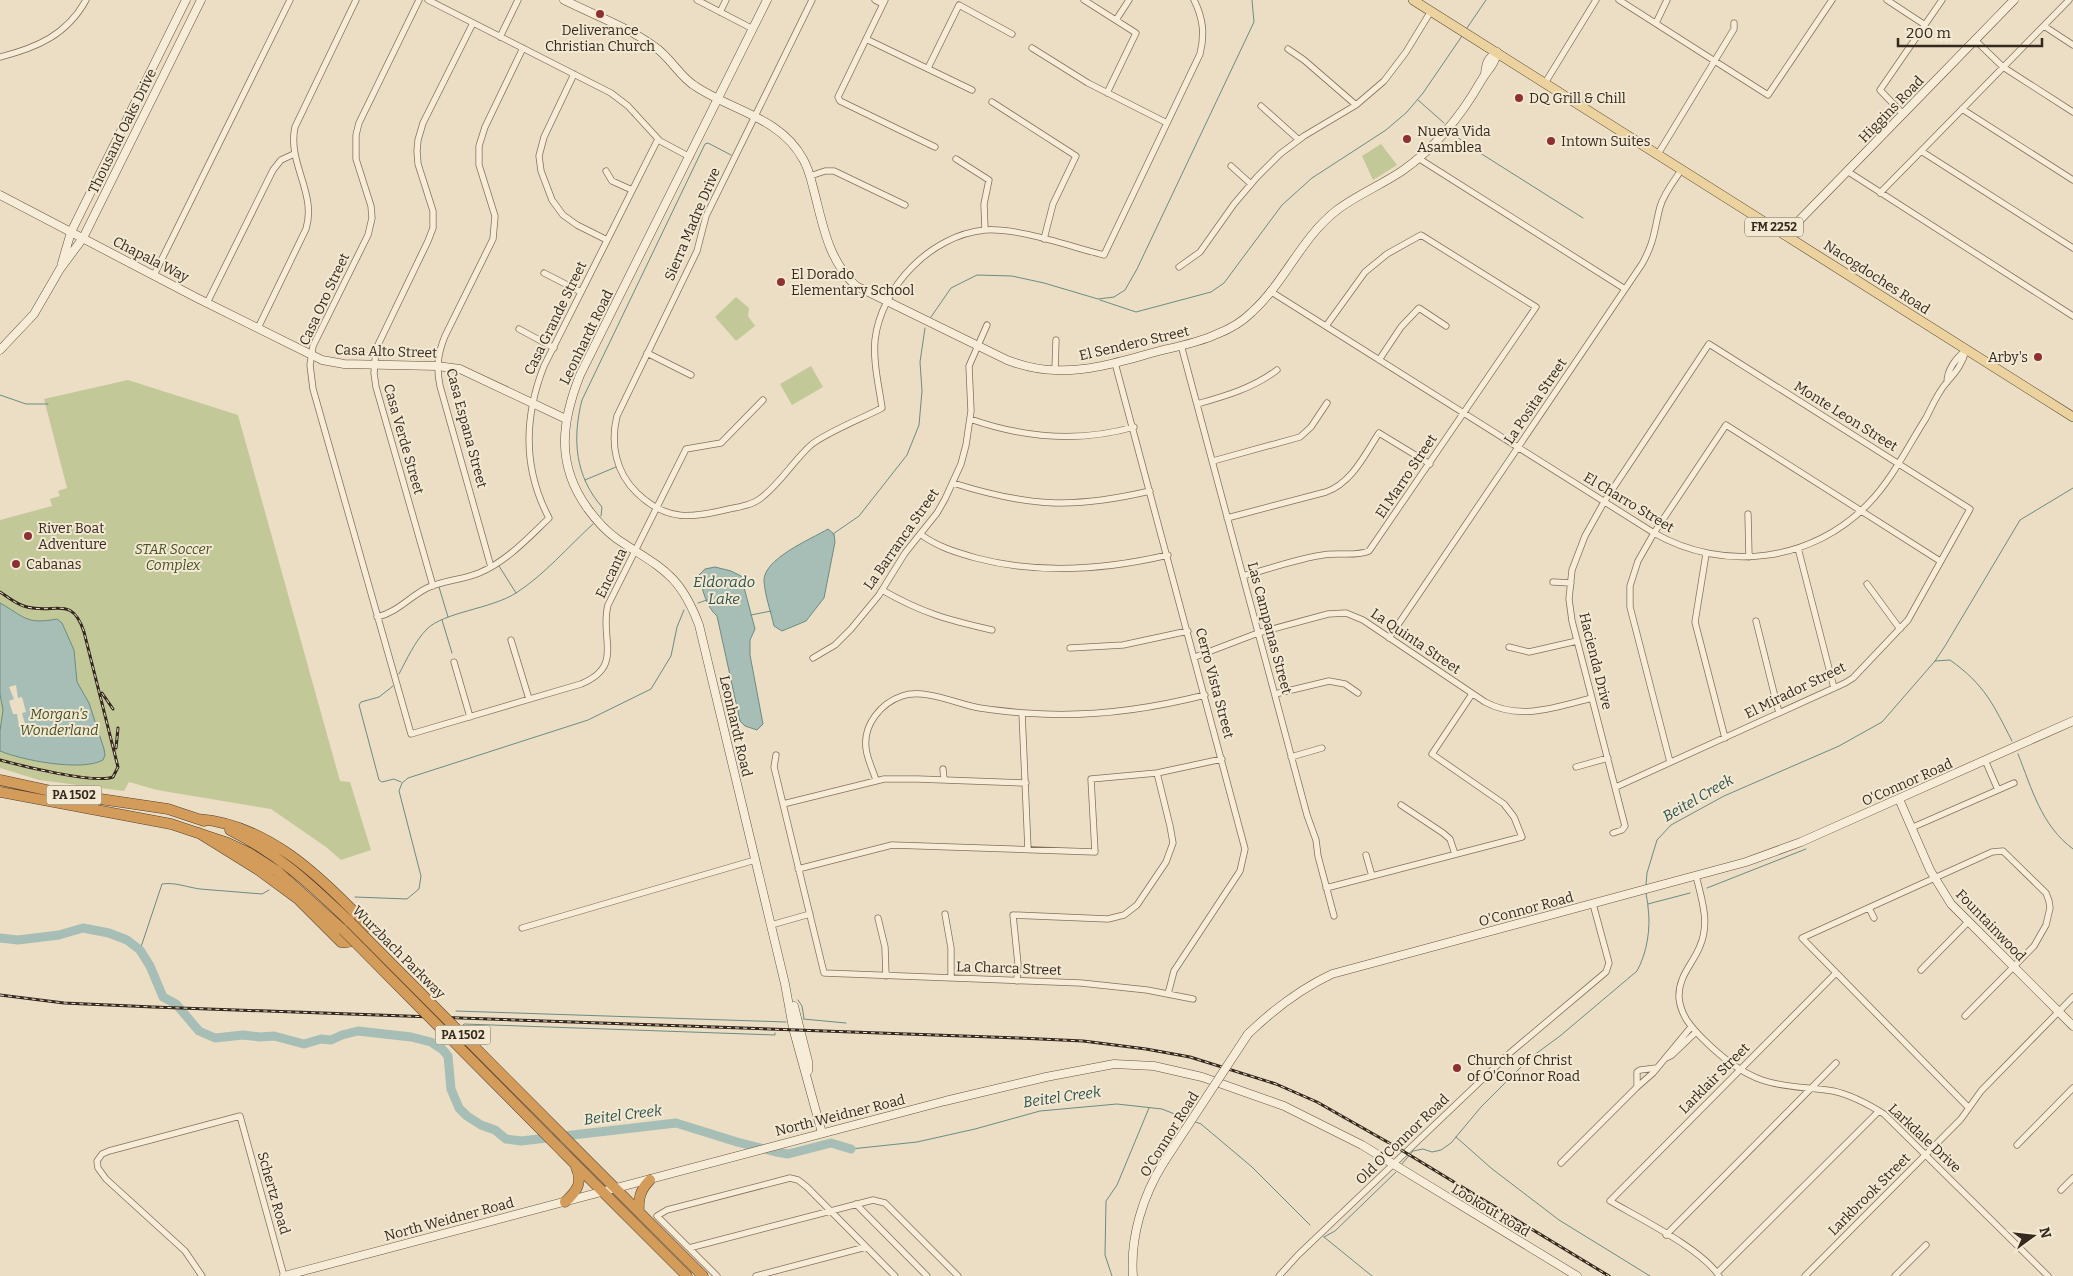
<svg xmlns="http://www.w3.org/2000/svg" width="2073" height="1276" viewBox="0 0 2073 1276" font-family="Bitter,serif">
<style>
.green{fill:#c3c899}
.water{fill:#a6beb6;stroke:#6d8b83}
.pier{fill:#ebdec4}
.lines{fill:none;stroke-linecap:round;stroke-linejoin:round}
.stream{stroke:#6d8b83;stroke-width:1}
.river{stroke:#a6beb6;stroke-width:9}
.street-casing{stroke:#84705c;stroke-width:7}
.secondary-casing{stroke:#66523f;stroke-width:9}
.primary-casing{stroke:#523f30;stroke-width:10}
.highway-casing{stroke:#523f30;stroke-width:11}
.street{stroke:#f6ecd7;stroke-width:5.5}
.secondary{stroke:#f6ecd7;stroke-width:8}
.primary{stroke:#ebd29e;stroke-width:9}
.highway{stroke:#d49c5b;stroke-width:10}
.rail-casing{stroke:#35291f;stroke-width:3}
.rail{stroke:#f3e9d3;stroke-width:1;stroke-dasharray:4;stroke-linecap:butt}
.secondary-bridge-casing{stroke:#66523f;stroke-width:9;stroke-linecap:butt}
.highway-bridge-casing{stroke:#523f30;stroke-width:11;stroke-linecap:butt}
.secondary-bridge{stroke:#f6ecd7;stroke-width:8}
.highway-bridge{stroke:#d49c5b;stroke-width:10}
.poi-dot{fill:#8e3033;stroke:#f3e9d3;stroke-width:2}
.labels{text-anchor:middle;stroke-width:4;stroke-linejoin:round;paint-order:stroke}
.shield{fill:#f3e9d3;stroke:#6e6355;stroke-width:1}
.shield-label{font-size:12px;font-weight:bold;fill:#35291f}
.poi-label{font-size:14px;fill:#35291f;stroke:#f3e9d3;text-anchor:start}
.street-label{font-size:14px;fill:#35291f;stroke:#f3e9d3}
.park-label{font-size:14px;font-style:italic;fill:#465027;stroke:#f3e9d3}
.water-label{font-size:15px;font-style:italic;fill:#2f5450;stroke:#f3e9d3}
</style>
<rect width="100%" height="100%" fill="#ebdec4"/>
<path class="green" d="M 1381,144 L 1397,165 L 1373,180 L 1362,156 Z
M 736,297 L 749,308 L 748,316 L 755,326 L 736,341 L 715,317 Z
M 811,366 L 823,387 L 792,405 L 780,384 Z
M 128,380 L 238,415 L 340,781 L 350,782 L 371,850 L 341,860 L 326,847 L 271,809 L 157,790 L 129,782 L 124,791 L 39,780 L 0,768 L 0,520 L 52,506 L 50,499 L 60,496 L 58,491 L 67,488 L 44,399 Z"/>
<path class="water" d="M 828,529 L 834,534 L 835,542 L 824,598 L 806,621 L 782,631 L 774,626 C 771,612 765,596 764,581 C 763,559 811,539 828,529 Z
M 715,567 L 731,571 L 741,576 L 755,629 L 750,640 L 750,655 L 763,724 L 757,730 L 745,726 L 740,721 L 717,616 C 706,607 702,588 699,575 L 705,569 Z
M 0,603 C 24,616 25,625 57,619 L 62,623 L 74,650 L 77,682 L 89,703 L 104,749 L 105,755 L 103,760 C 82,772 21,760 0,751 L 0,731 L 3,710 L 0,694 Z"/>
<path class="pier" d="M 16,685 L 18,698 L 22,697 L 26,712 L 22,713 L 25,724 L 19,726 L 17,714 L 13,714 L 9,701 L 14,699 L 9,687 Z"/>
<g class="lines">
<path class="stream" d="M 1467,28 L 1486,0
M 1418,100 L 1444,123
M 1452,133 L 1469,146 L 1583,218
M 1100,300 L 1136,312 L 1211,292 L 1224,283 L 1282,205 L 1312,178 L 1386,130 L 1407,112 L 1423,93 L 1462,36
M 931,317 L 951,288 L 977,275 L 1012,276 L 1044,283 L 1098,299 L 1114,297 L 1125,290 L 1137,269 L 1254,22 L 1252,0
M 0,395 L 26,404 L 48,404
M 585,480 L 616,467
M 601,516 L 602,507 C 575,476 572,439 582,400 L 705,144 L 708,143 L 731,155
M 833,534 L 859,516 L 907,455 L 919,425 L 922,391 L 920,362 L 925,328
M 499,566 L 516,593
M 439,587 L 448,617
M 698,603 L 707,600
M 751,615 L 771,611
M 442,620 L 452,653
M 1935,661 L 1950,660 C 1985,685 1993,704 2012,741
M 399,674 C 407,659 415,641 427,629 C 444,612 491,609 516,593 C 543,576 569,546 593,524
M 393,686 L 379,697 L 361,702 L 359,705 L 379,780 L 382,782 L 394,779 L 401,782
M 2018,754 C 2032,789 2041,825 2073,849
M 1646,885 L 1647,873 L 1657,840 L 1671,825 L 1724,796 L 1839,746 L 1882,722 L 1935,661 L 1945,646 L 2020,520 L 2073,488
M 1707,888 L 1806,849
M 355,897 L 407,899 L 419,889 L 421,876 L 399,791 L 402,783 L 408,778 L 588,720 L 651,689 L 671,656 L 677,627 L 684,610
M 1648,904 L 1690,893
M 140,950 L 162,884 C 175,882 186,887 200,889 C 221,891 241,892 262,894 L 269,890
M 798,1000 L 802,1006 L 804,1018
M 456,1011 L 786,1022
M 803,1019 L 846,1023
M 460,1028 L 464,1024 L 775,1035 L 775,1033
M 441,1048 L 448,1042
M 1193,1121 L 1201,1124 L 1252,1167 L 1310,1225
M 1456,1137 L 1491,1168 L 1559,1220 L 1650,1276
M 851,1149 L 917,1142 L 975,1129 L 1040,1111 L 1117,1104 L 1162,1109 L 1187,1119
M 1401,1165 L 1413,1151 L 1423,1149 L 1432,1152 L 1441,1150 L 1451,1143 L 1481,1107 L 1530,1058 L 1560,1036 L 1637,971 C 1647,953 1651,928 1648,907 C 1648,902 1646,897 1646,891
M 1324,1237 L 1335,1231 L 1396,1172
M 1324,1237 L 1372,1276
M 1112,1276 L 1105,1255 L 1106,1201 L 1117,1185 L 1149,1108"/>
<path class="river" d="M 0,938 L 18,940 L 59,935 L 83,928 L 109,933 L 127,940 L 140,950 L 150,966 L 163,997 L 176,1004 L 199,1031 L 215,1038 L 243,1035 L 260,1037 L 274,1036 L 304,1044 L 321,1039 L 331,1040 L 342,1035 L 358,1031 L 411,1037 L 431,1042 L 443,1050 L 448,1056 L 451,1089 L 459,1108 L 467,1116 L 481,1125 L 495,1130 L 506,1139 L 521,1141 L 676,1123 L 737,1142 L 776,1152 L 788,1154 L 831,1143 L 851,1149"/>
<g class="street-casing">
<path id="street" d="M 419,0 L 359,123 L 356,135 L 356,159 L 371,206 L 372,218 L 368,235 L 313,346 L 310,365 L 313,389 L 411,734 L 581,684 C 625,666 599,638 608,605 L 686,449 L 721,443 L 763,400
M 428,0 L 611,93 L 628,106 L 660,141 L 690,157
M 697,0 L 753,29
M 812,0 L 706,216 L 697,251 L 617,416 C 610,444 616,473 637,493 C 667,522 692,518 729,509 C 740,507 752,505 761,498 C 780,484 793,461 811,445 C 825,433 863,418 882,408 C 879,386 873,363 875,340 C 881,287 931,235 985,230 C 1021,228 1068,246 1104,255 L 1200,54 C 1205,34 1203,18 1194,0
M 875,0 L 883,4
M 885,0 L 838,97 L 840,101 L 935,147
M 1084,0 L 1136,33 L 1107,93
M 1619,0 L 1768,95 L 1832,0
M 1887,0 L 1925,25
M 720,12 L 726,0
M 1116,20 L 1129,0
M 1656,23 L 1667,0
M 2044,26 L 2073,45
M 500,37 L 518,0
M 866,39 L 972,90
M 1975,40 L 2003,67 L 2073,112
M 1032,48 L 1088,83 L 1167,123
M 1288,49 L 1304,60 L 1356,105
M 0,57 C 36,48 67,35 86,0
M 928,68 L 959,5 L 1012,34
M 574,74 L 544,137 L 539,156 L 541,171 L 552,200 L 563,215 L 577,225 L 607,240
M 1545,83 L 1596,0
M 992,102 L 1076,156 L 1053,204 L 1044,239
M 1261,106 L 1299,140
M 1962,109 L 2073,180
M 1903,114 L 1880,90 L 1942,0
M 1921,151 L 2073,248
M 1658,154 L 1734,29 L 1734,23
M 1418,158 L 1625,289
M 956,159 L 989,180 L 984,204 L 985,230
M 1231,166 L 1251,184
M 606,171 L 612,181 L 632,190
M 1847,171 L 2073,316
M 810,176 L 825,171 L 834,171 L 905,205
M 1880,193 L 2069,0
M 1179,267 L 1200,252 L 1234,204 L 1257,177 L 1280,154 L 1304,136 L 1356,105 L 1384,81 L 1406,52 L 1431,11
M 544,273 L 581,292
M 154,275 L 290,0
M 1270,291 L 1654,533 C 1724,573 1813,562 1869,503 C 1893,478 1908,446 1926,418 C 1932,406 1938,392 1947,382 C 1956,372 1963,363 1966,350
M 207,303 L 273,170 L 281,160 L 294,154
M 258,328 L 306,229 C 317,193 287,163 295,127 L 356,0
M 519,329 L 554,348
M 1181,345 L 1307,815 L 1316,840 L 1318,856 L 1334,916
M 647,353 L 691,375
M 1379,360 L 1401,327 L 1419,308 L 1446,326
M 1115,363 L 1245,849 L 1240,871 L 1174,971 L 1168,994
M 1055,370 L 1056,340
M 1947,382 C 1947,370 1956,358 1965,351
M 1197,404 C 1226,396 1253,388 1277,370
M 970,419 C 1024,438 1078,443 1134,427
M 1213,461 L 1300,437 L 1311,427 L 1327,403
M 953,483 C 1029,507 1073,509 1150,491
M 1748,514 L 1749,557
M 1227,518 L 1326,492 C 1352,483 1365,454 1379,433 L 1430,464
M 920,534 C 938,547 955,552 976,558 C 1040,575 1104,570 1168,555
M 1798,548 L 1834,688
M 1706,554 L 1695,622 L 1725,738
M 491,567 L 440,386 C 436,367 438,353 445,336 L 493,239 L 495,216 L 479,165 L 479,146 L 485,127 L 523,48
M 1243,576 C 1269,569 1296,559 1323,555 C 1338,552 1355,557 1369,551 L 1536,307 L 1421,235 L 1387,254 L 1365,272 L 1326,326
M 1553,582 L 1571,583
M 1867,584 L 1900,629
M 433,586 L 376,387 L 374,373 L 376,349 L 428,241 L 433,228 L 433,211 L 418,164 L 417,151 L 418,140 L 423,123 L 473,23
M 882,590 C 922,613 948,620 992,630
M 377,617 C 398,612 409,597 427,588 C 444,580 462,580 479,573 C 506,562 528,538 549,518 C 523,469 524,417 544,366 L 658,139
M 1756,621 L 1779,713
M 1389,638 L 1642,264 C 1655,241 1654,230 1660,207 C 1664,193 1674,181 1682,169
M 511,640 L 529,699
M 1509,647 L 1529,652 L 1577,641
M 1070,648 L 1123,645 L 1188,631
M 1195,657 L 1258,633 L 1328,614 L 1346,613 L 1363,620 L 1485,702 C 1520,721 1557,707 1592,698
M 813,658 L 835,645 L 851,629 L 879,595 L 905,553 L 937,513 L 945,499 L 961,464 L 966,445 L 971,411 L 969,366 L 987,325
M 454,662 L 470,717
M 1275,694 L 1329,681 L 1345,684 L 1358,693
M 1022,713 L 1028,849
M 776,755 L 774,767 L 824,973 L 1081,983 L 1147,990 L 1193,999
M 1291,757 L 1322,748
M 1985,760 L 1998,790
M 1670,762 L 1630,607 L 1630,586 L 1638,561 L 1654,533 L 1726,425 L 1940,561
M 1576,767 L 1608,758
M 943,769 L 944,780
M 876,780 C 873,770 867,759 866,748 C 863,725 881,703 902,696 C 924,688 957,704 980,708 C 994,710 1010,712 1025,713 C 1085,718 1146,710 1205,695
M 783,804 L 884,779 L 918,779 L 1026,783
M 1401,805 L 1443,833 L 1450,839 L 1455,854
M 1911,828 L 2014,783
M 1613,833 L 1622,830 L 1625,826 L 1572,621 L 1569,599 L 1572,570 L 1585,536 L 1604,502 L 1709,344 L 1970,509 L 1908,620 L 1853,678 L 1845,683 L 1616,787
M 1366,855 L 1372,876
M 798,869 L 892,845 L 1095,852 L 1091,779 L 1157,773 L 1222,759
M 1696,876 C 1702,900 1710,923 1700,946 C 1693,964 1678,976 1679,998 C 1681,1016 1691,1027 1703,1039 C 1720,1056 1739,1072 1762,1080 C 1785,1088 1809,1087 1833,1091 C 1852,1095 1868,1104 1884,1114 L 2048,1276
M 1326,888 L 1522,837 L 1514,817 L 1504,804 L 1432,754 L 1472,694
M 1869,908 L 1874,918
M 945,914 L 951,948 L 951,978
M 878,918 L 885,947 L 886,976
M 771,925 L 810,914
M 522,928 L 755,860
M 1921,970 L 1968,922
M 1017,981 L 1018,964 L 1013,915 L 1108,919 L 1124,915 L 1137,905 L 1166,862 L 1173,843 L 1170,826 L 1157,773
M 1965,1016 L 2034,946 L 2046,925 L 2050,908 L 2049,901 L 2046,893 L 2003,851 L 1992,852 L 1802,938 L 1969,1108
M 1666,1058 L 1672,1055 L 1696,1032
M 1637,1087 L 1637,1072 L 1640,1070 L 1656,1068
M 2017,1145 L 2073,1088
M 1561,1163 L 1637,1087 L 1653,1073 L 1691,1027
M 2061,1190 L 2073,1178
M 856,1204 L 927,1276
M 1666,1235 L 1836,1063
M 689,1248 L 873,1200 L 885,1203 L 958,1276
M 1717,1273 L 1879,1111
M 202,1276 L 185,1251 L 106,1179 L 98,1168 L 97,1161 L 102,1154 L 109,1151 L 240,1116 L 284,1276
M 717,1276 L 657,1216 L 667,1210 L 790,1178 L 798,1180 L 807,1187 L 895,1276
M 756,1276 L 866,1247
M 1279,1276 L 1298,1255 L 1511,1052 L 1606,972 L 1609,963 L 1593,904
M 1719,1276 C 1702,1249 1639,1218 1610,1201 L 1835,974
M 1805,1276 L 1961,1119 L 1981,1091 L 2073,997
M 1895,1276 L 1926,1245"/>
</g>
<g class="secondary-casing">
<path id="secondary" d="M 564,0 C 594,15 628,27 655,47 C 671,58 679,76 695,86 C 732,111 780,117 803,159 C 809,169 811,180 814,191 C 823,225 828,260 856,286 L 1007,360 C 1023,366 1038,370 1055,370 C 1092,372 1128,359 1163,350 C 1181,346 1200,342 1217,334 C 1230,329 1242,322 1252,312 C 1285,282 1301,238 1337,210 C 1357,195 1381,185 1402,171 C 1435,148 1461,116 1481,81 C 1487,70 1495,65 1497,52
M 767,0 L 580,375 C 561,423 556,465 588,509 C 596,520 606,531 617,539 C 660,568 679,572 699,625 L 785,984 L 793,1028 L 822,1133
M 1485,74 C 1486,63 1488,58 1497,52
M 0,195 L 197,298 L 322,360 L 344,364 L 437,366 L 460,369 L 566,419
M 1785,235 L 2014,0
M 62,263 L 71,232 L 186,0
M 0,350 L 34,314 L 60,269 L 83,238 L 201,0
M 1899,799 L 1930,870 L 1951,904 L 2073,1026
M 794,1006 L 808,1061 L 808,1071
M 1248,1034 C 1274,1009 1300,989 1332,974 L 1746,862 L 1801,842 L 2073,721
M 284,1276 L 945,1101 L 1046,1077 L 1114,1064 L 1154,1066 L 1202,1077 L 1284,1106 L 1362,1145 L 1577,1276
M 1133,1276 C 1130,1237 1143,1195 1164,1162"/>
</g>
<g class="primary-casing">
<path id="primary" d="M 1413,0 L 2073,417"/>
</g>
<g class="highway-casing">
<path id="highway" d="M 0,780 L 60,793 L 168,809 L 204,821
M 0,792 L 171,824 L 228,843 L 249,853 L 277,871 L 343,930
M 198,819 C 265,824 317,873 361,919 L 363,931 C 357,938 351,944 341,942 L 298,899 L 257,869 L 199,833
M 230,830 C 280,855 310,884 350,922
M 575,1148 L 703,1276
M 563,1152 L 687,1276
M 565,1202 C 577,1191 583,1183 576,1167
M 639,1212 C 638,1199 640,1190 650,1180"/>
</g>
<use href="#street" class="street"/>
<use href="#secondary" class="secondary"/>
<use href="#primary" class="primary"/>
<use href="#highway" class="highway"/>
<g class="rail-casing">
<path id="rail" d="M 0,592 C 8,597 17,605 27,607 C 56,614 72,595 84,632 L 118,767 L 113,777 C 94,784 22,766 0,760
M 102,693 L 113,709
M 116,748 L 118,728
M 0,995 L 64,1003 L 153,1007 L 1019,1038 L 1083,1041 L 1146,1049 L 1190,1057 L 1276,1084 L 1317,1102 L 1398,1148 L 1609,1276"/>
</g>
<use href="#rail" class="rail"/>
<g class="secondary-bridge-casing">
<path id="secondary-bridge" d="M 1164,1162 L 1248,1034"/>
</g>
<g class="highway-bridge-casing">
<path id="highway-bridge" d="M 350,922 L 575,1148
M 343,930 L 563,1152"/>
</g>
<use href="#secondary-bridge" class="secondary-bridge"/>
<use href="#highway-bridge" class="highway-bridge"/>
</g>
<g class="poi-dot">
<circle cx="600" cy="14" r="5"/>
<circle cx="1519" cy="98" r="5"/>
<circle cx="1407" cy="139" r="5"/>
<circle cx="1551" cy="141" r="5"/>
<circle cx="781" cy="282" r="5"/>
<circle cx="2038" cy="357" r="5"/>
<circle cx="28" cy="536" r="5"/>
<circle cx="16" cy="564" r="5"/>
<circle cx="1457" cy="1068" r="5"/>
</g>
<g class="labels">
<g class="shield">
<rect x="1745" y="217.5" width="58" height="19" rx="4"/>
<rect x="46.5" y="785.5" width="55" height="19" rx="4"/>
<rect x="435.5" y="1025.5" width="55" height="19" rx="4"/>
</g>
<g class="shield-label">
<text x="1774" y="231">FM 2252</text>
<text x="74" y="799">PA 1502</text>
<text x="463" y="1039">PA 1502</text>
</g>
<g class="poi-label">
<text x="600" y="35" text-anchor="middle">Deliverance<tspan x="600" dy="16">Christian Church</tspan></text>
<text x="1529" y="103">DQ Grill &amp; Chill</text>
<text x="1417" y="136">Nueva Vida<tspan x="1417" dy="16">Asamblea</tspan></text>
<text x="1561" y="146">Intown Suites</text>
<text x="791" y="279">El Dorado<tspan x="791" dy="16">Elementary School</tspan></text>
<text x="2028" y="362" text-anchor="end">Arby's</text>
<text x="38" y="533">River Boat<tspan x="38" dy="16">Adventure</tspan></text>
<text x="26" y="569">Cabanas</text>
<text x="1467" y="1065">Church of Christ<tspan x="1467" dy="16">of O'Connor Road</tspan></text>
</g>
<g class="street-label">
<text transform="translate(1891 109) rotate(-46)" y="5">Higgins Road</text>
<text transform="translate(122 131) rotate(-64)" y="5">Thousand Oaks Drive</text>
<text transform="translate(692 224) rotate(-67)" y="5">Sierra Madre Drive</text>
<text transform="translate(151 259) rotate(27)" y="5">Chapala Way</text>
<text transform="translate(1877 277) rotate(33)" y="5">Nacogdoches Road</text>
<text transform="translate(324 299) rotate(-65)" y="5">Casa Oro Street</text>
<text transform="translate(555 318) rotate(-64)" y="5">Casa Grande Street</text>
<text transform="translate(586 337) rotate(-64)" y="5">Leonhardt Road</text>
<text transform="translate(1134 343) rotate(-13)" y="5">El Sendero Street</text>
<text transform="translate(386 351) rotate(2)" y="5">Casa Alto Street</text>
<text transform="translate(1535 401) rotate(-56)" y="5">La Posita Street</text>
<text transform="translate(1846 416) rotate(32)" y="5">Monte Leon Street</text>
<text transform="translate(467 428) rotate(75)" y="5">Casa Espana Street</text>
<text transform="translate(404 439) rotate(74)" y="5">Casa Verde Street</text>
<text transform="translate(1406 476) rotate(-56)" y="5">El Marro Street</text>
<text transform="translate(1629 502) rotate(31)" y="5">El Charro Street</text>
<text transform="translate(901 539) rotate(-55)" y="5">La Barranca Street</text>
<text transform="translate(611 573) rotate(-64)" y="5">Encanta</text>
<text transform="translate(1270 628) rotate(75)" y="5">Las Campanas Street</text>
<text transform="translate(1416 641) rotate(34)" y="5">La Quinta Street</text>
<text transform="translate(1596 661) rotate(76)" y="5">Hacienda Drive</text>
<text transform="translate(1215 683) rotate(75)" y="5">Cerro Vista Street</text>
<text transform="translate(1795 690) rotate(-26)" y="5">El Mirador Street</text>
<text transform="translate(736 726) rotate(77)" y="5">Leonhardt Road</text>
<text transform="translate(1907 782) rotate(-24)" y="5">O'Connor Road</text>
<text transform="translate(1526 909) rotate(-15)" y="5">O'Connor Road</text>
<text transform="translate(1991 925) rotate(46)" y="5">Fountainwood</text>
<text transform="translate(399 952) rotate(45)" y="5">Wurzbach Parkway</text>
<text transform="translate(1009 968) rotate(2)" y="5">La Charca Street</text>
<text transform="translate(1714 1078) rotate(-45)" y="5">Larklair Street</text>
<text transform="translate(840 1115) rotate(-14)" y="5">North Weidner Road</text>
<text transform="translate(1169 1134) rotate(-58)" y="5">O'Connor Road</text>
<text transform="translate(1925 1138) rotate(43)" y="5">Larkdale Drive</text>
<text transform="translate(1402 1139) rotate(-44)" y="5">Old O'Connor Road</text>
<text transform="translate(274 1193) rotate(74)" y="5">Schertz Road</text>
<text transform="translate(1869 1194) rotate(-45)" y="5">Larkbrook Street</text>
<text transform="translate(1491 1210) rotate(31)" y="5">Lookout Road</text>
<text transform="translate(449 1219) rotate(-15)" y="5">North Weidner Road</text>
</g>
<g class="park-label">
<text x="173" y="554">STAR Soccer<tspan x="173" dy="16">Complex</tspan></text>
<text x="59" y="719">Morgan's<tspan x="59" dy="16">Wonderland</tspan></text>
</g>
<g class="water-label">
<text x="724" y="587">Eldorado<tspan x="724" dy="17">Lake</tspan></text>
<text transform="translate(1698 798) rotate(-30)" y="5">Beitel Creek</text>
<text transform="translate(1062 1097) rotate(-8)" y="5">Beitel Creek</text>
<text transform="translate(623 1115) rotate(-7)" y="5">Beitel Creek</text>
</g>
</g>
<g transform="translate(2033 1236) rotate(75)" stroke="#f3e9d3" stroke-width="4" paint-order="stroke">
<path d="M0-4L9 19L0 12L-9 19Z" fill="#35291f"/>
<text y="-8" font-size="14" font-weight="bold" text-anchor="middle" fill="#35291f">N</text>
</g>
<path d="M1898 38v8h144v-8" fill="none" stroke="#35291f" stroke-width="2.5"/>
<text x="1906" y="38" font-size="15" fill="#35291f" stroke="#f3e9d3" stroke-width="4" paint-order="stroke">200 m</text>
</svg>
